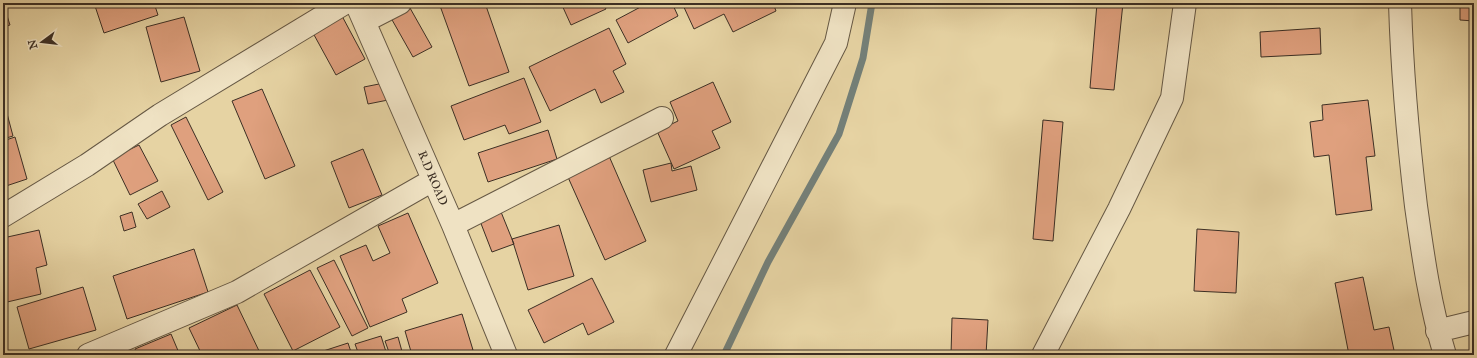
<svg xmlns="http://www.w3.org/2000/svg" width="1477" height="358" viewBox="0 0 1477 358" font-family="'IM FELL Great Primer',serif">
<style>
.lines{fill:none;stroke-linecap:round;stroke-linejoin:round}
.stream{stroke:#748079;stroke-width:7}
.building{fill:#dfa07e;stroke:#3c2f24}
.minor-casing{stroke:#665844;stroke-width:24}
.minor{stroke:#efe2c3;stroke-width:22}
.labels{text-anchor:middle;stroke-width:3.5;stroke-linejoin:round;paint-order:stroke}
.street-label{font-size:12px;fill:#3c2f24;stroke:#efe2c3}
</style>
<rect width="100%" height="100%" fill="#e6d3a3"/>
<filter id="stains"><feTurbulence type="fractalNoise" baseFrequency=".005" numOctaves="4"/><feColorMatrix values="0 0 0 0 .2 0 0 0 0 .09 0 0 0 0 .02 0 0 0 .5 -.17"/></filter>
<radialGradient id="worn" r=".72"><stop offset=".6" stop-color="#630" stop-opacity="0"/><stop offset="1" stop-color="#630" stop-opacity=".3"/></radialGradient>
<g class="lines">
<path class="stream" d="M 724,355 L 768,262 L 839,134 L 863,58 L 872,3"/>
</g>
<path class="building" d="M 3,3 L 10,25 L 3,27 Z
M 94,3 L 154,3 L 158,15 L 104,33 Z
M 439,3 L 485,3 L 509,72 L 469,86 Z
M 561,3 L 603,3 L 606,9 L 571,25 Z
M 648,3 L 672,3 L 678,16 L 628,43 L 616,20 Z
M 682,3 L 773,3 L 776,11 L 733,32 L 724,14 L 694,29 Z
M 1097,3 L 1123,3 L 1114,90 L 1090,88 Z
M 1460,3 L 1474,3 L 1474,21 L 1460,20 Z
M 410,8 L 432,47 L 413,57 L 391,18 Z
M 342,16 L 365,59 L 336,75 L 313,33 Z
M 184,17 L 200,71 L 161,82 L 146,27 Z
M 609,28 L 626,64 L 613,71 L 624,92 L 601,103 L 595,89 L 550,111 L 529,67 Z
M 1320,28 L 1321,54 L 1261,57 L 1260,32 Z
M 524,78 L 541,122 L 509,134 L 505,125 L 464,140 L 451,106 Z
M 713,82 L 731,122 L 712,131 L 720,148 L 674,169 L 657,131 L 678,121 L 670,102 Z
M 384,83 L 388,100 L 368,104 L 364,87 Z
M 262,89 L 295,166 L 265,179 L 232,101 Z
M 1368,100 L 1375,156 L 1366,157 L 1372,210 L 1336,215 L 1329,155 L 1314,157 L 1310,122 L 1323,120 L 1322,105 Z
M 3,106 L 5,106 L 13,136 L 3,139 Z
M 186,117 L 223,192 L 208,200 L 171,125 Z
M 1043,120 L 1063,122 L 1053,241 L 1033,239 Z
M 548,130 L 557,159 L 488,182 L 478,153 Z
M 15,137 L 27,179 L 3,187 L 3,141 Z
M 139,145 L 158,181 L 130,195 L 112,158 Z
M 363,149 L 382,195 L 349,208 L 331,162 Z
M 609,156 L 646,241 L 605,260 L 567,175 Z
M 671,163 L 672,171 L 691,166 L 697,190 L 651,202 L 643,170 Z
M 162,191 L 170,207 L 147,219 L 138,204 Z
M 132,212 L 136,227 L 124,231 L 120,216 Z
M 501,212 L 514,244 L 492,252 L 480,221 Z
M 408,213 L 438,283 L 402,299 L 407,312 L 370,327 L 340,256 L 366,245 L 373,261 L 390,253 L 378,226 Z
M 559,225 L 574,276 L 528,290 L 512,239 Z
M 1197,229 L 1239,232 L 1236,293 L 1194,291 Z
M 39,230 L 47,265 L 36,268 L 41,294 L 3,303 L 3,238 Z
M 194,249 L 208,292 L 127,319 L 113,276 Z
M 334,260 L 368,328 L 352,336 L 317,268 Z
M 310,270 L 340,327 L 293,351 L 264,294 Z
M 1363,277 L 1374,330 L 1389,327 L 1395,355 L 1349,355 L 1335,283 Z
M 592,278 L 614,322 L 588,335 L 583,323 L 544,343 L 528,310 Z
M 83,287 L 96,330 L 29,349 L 17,307 Z
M 237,305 L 261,355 L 202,355 L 189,328 Z
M 462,314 L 473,350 L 455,355 L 412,355 L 405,331 Z
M 952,318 L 988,320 L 986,355 L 951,355 Z
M 171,334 L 179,353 L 175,355 L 137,355 L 135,349 Z
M 381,336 L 387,355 L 359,355 L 355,344 Z
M 398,337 L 403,355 L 390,355 L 385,341 Z
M 348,343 L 352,355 L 311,355 Z"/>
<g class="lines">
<g class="minor-casing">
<path id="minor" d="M 356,3 L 453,225 L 506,355
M 1400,3 C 1402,71 1408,139 1416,206 C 1423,256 1430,306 1445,355
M 365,21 L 400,3
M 3,216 L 87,165 L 160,115 L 345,3
M 453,225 L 662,118
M 1437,331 L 1474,322
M 88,355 L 237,292 L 433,180
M 676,355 L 836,43 L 845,3
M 1043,355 L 1119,209 L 1172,98 L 1185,3"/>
</g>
<use href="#minor" class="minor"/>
</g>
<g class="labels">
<g class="street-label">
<text transform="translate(433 178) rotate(67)" y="4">R.D ROAD</text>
</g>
</g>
<rect width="1477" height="358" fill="none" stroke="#e6d3a3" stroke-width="16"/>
<rect x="4" y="4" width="1469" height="350" fill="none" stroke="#3c2f24" stroke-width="2"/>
<rect x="8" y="8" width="1461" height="342" fill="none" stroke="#3c2f24"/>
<g transform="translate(42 42) rotate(255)" stroke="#efe2c3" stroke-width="3" paint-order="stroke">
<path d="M0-3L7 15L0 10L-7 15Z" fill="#3c2f24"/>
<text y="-6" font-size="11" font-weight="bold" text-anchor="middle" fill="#3c2f24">N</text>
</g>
<rect width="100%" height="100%" filter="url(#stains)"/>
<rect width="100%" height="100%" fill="url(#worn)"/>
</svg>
